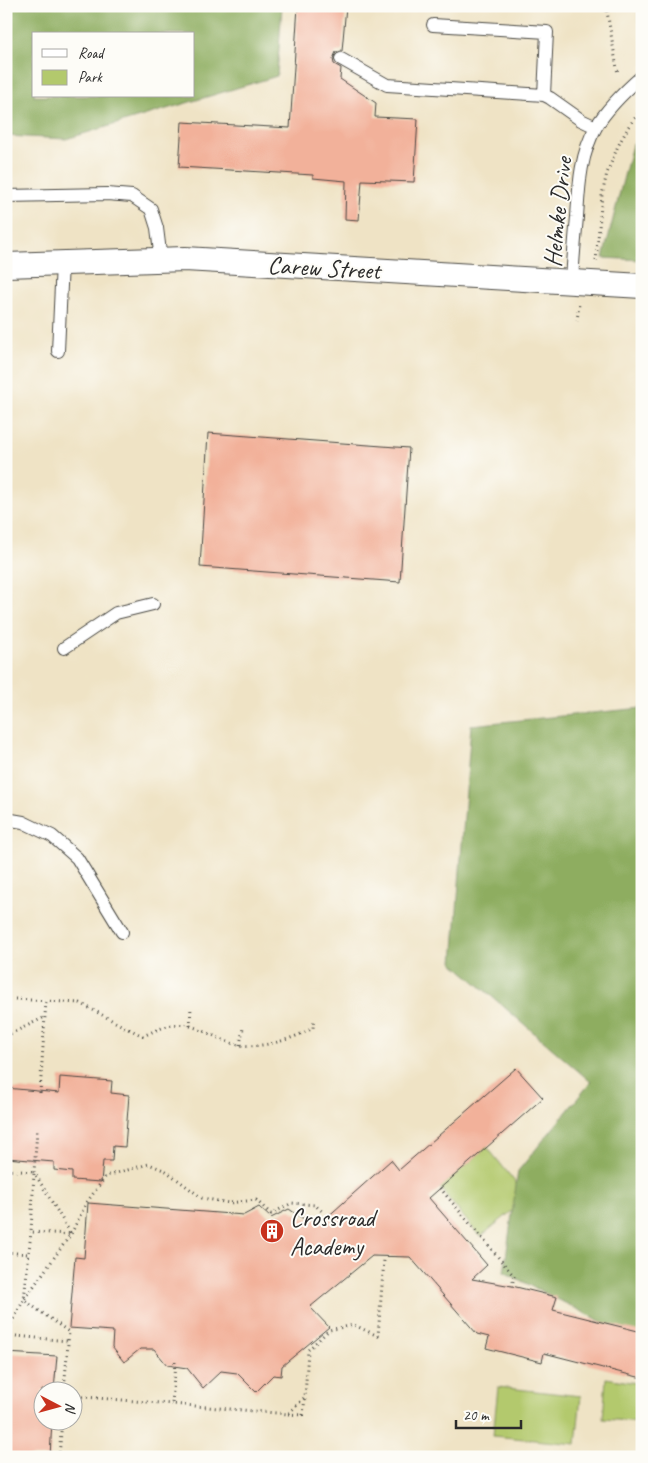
<svg xmlns="http://www.w3.org/2000/svg" width="648" height="1463" viewBox="0 0 648 1463" font-family="Caveat,sans-serif">
<style>
.green{fill:#b3c96d;stroke:#6f7a4c}
.forest{fill:#8ead60;stroke:#5c6c46;fill-rule:evenodd}
.building{fill:#f2b19a}
.lines{fill:none;stroke-linecap:round;stroke-linejoin:round}
.lane-casing{stroke:#484742;stroke-width:14}
.street-casing{stroke:#484742;stroke-width:26}
.path{stroke:#484742;stroke-width:3;stroke-dasharray:1 4;stroke-linecap:butt}
.lane{stroke:#fff;stroke-width:12}
.street{stroke:#fff;stroke-width:24}
.labels{text-anchor:middle;stroke-width:4;stroke-linejoin:round;paint-order:stroke}
.street-label{font-size:25px;fill:#2b2b2b;stroke:#fdfcf7}
.poi-label{font-size:25px;fill:#2b2b2b;stroke:#fdfcf7;text-anchor:start}
</style>
<rect width="100%" height="100%" fill="#fdfcf7"/>
<filter id="ink" filterUnits="userSpaceOnUse"><feTurbulence type="fractalNoise" baseFrequency=".02" numOctaves="2"/><feDisplacementMap in="SourceGraphic" scale="10" xChannelSelector="R" yChannelSelector="G"/><feConvolveMatrix kernelMatrix="1 2 1 2 8 2 1 2 1" color-interpolation-filters="sRGB"/></filter>
<filter id="wash" filterUnits="userSpaceOnUse"><feTurbulence type="fractalNoise" baseFrequency=".0096" numOctaves="4" result="noise"/><feDisplacementMap in="SourceGraphic" scale="20" xChannelSelector="R" yChannelSelector="G"/><feGaussianBlur stdDeviation="1.12" result="paint"/><feColorMatrix in="noise" values="0 0 0 0 0 0 0 0 0 0 0 0 0 0 0 0 0 1.4 0 .05"/><feComposite in="paint" operator="in"/></filter>
<g filter="url(#wash)">
<rect width="100%" height="100%" fill="#efe3c5"/>
<path class="green" d="M 487,1147 L 528,1198 L 480,1237 L 440,1188 Z
M 606,1378 L 642,1384 L 642,1422 L 603,1419 Z
M 498,1387 L 581,1396 L 576,1444 L 493,1436 Z"/>
<path class="forest" d="M 6,6 L 282,6 L 277,76 L 66,139 L 6,136 ZM 34,34 L 194,34 L 194,96 L 34,96 Z
M 642,134 L 642,260 L 603,258 L 632,145 Z
M 642,708 L 642,1338 L 628,1335 L 504,1272 L 518,1171 L 591,1082 L 453,963 L 471,725 Z"/>
<g id="blocks">
<path class="building" d="M 298,6 L 346,6 L 342,51 L 336,52 L 333,59 L 334,64 L 341,68 L 340,79 L 376,103 L 375,117 L 418,119 L 414,182 L 362,180 L 359,220 L 345,219 L 346,181 L 313,178 L 313,175 L 179,167 L 182,122 L 290,128 Z
M 208,433 L 409,448 L 400,582 L 200,567 Z
M 516,1068 L 543,1098 L 429,1198 L 487,1265 L 472,1279 L 512,1286 L 557,1297 L 553,1310 L 642,1332 L 642,1378 L 544,1353 L 542,1362 L 486,1348 L 489,1337 L 477,1334 L 410,1257 L 372,1256 L 310,1307 L 329,1327 L 282,1366 L 281,1376 L 273,1375 L 256,1392 L 237,1373 L 221,1371 L 203,1388 L 187,1368 L 167,1365 L 154,1349 L 140,1349 L 124,1362 L 112,1347 L 113,1331 L 69,1328 L 75,1257 L 84,1258 L 88,1203 L 244,1215 L 259,1207 L 271,1218 L 289,1209 L 302,1218 L 324,1220 L 391,1160 L 399,1170 Z
M 60,1077 L 112,1081 L 111,1093 L 129,1095 L 125,1147 L 113,1146 L 112,1161 L 103,1161 L 101,1182 L 72,1180 L 72,1172 L 54,1170 L 54,1162 L 6,1158 L 6,1088 L 59,1093 Z
M 6,1353 L 57,1356 L 54,1390 L 42,1390 L 42,1420 L 52,1420 L 50,1457 L 6,1457 Z"/>
</g>
</g>
<g filter="url(#ink)">
<use href="#blocks" fill-opacity="0" stroke="#484742" stroke-width="1"/>
<g class="lines">
<g class="lane-casing">
<path id="lane" d="M 433,25 L 547,32 L 544,95
M 341,59 L 387,85 L 544,95 L 550,98 L 581,120 L 596,127
M 6,196 L 107,194 L 132,196 L 151,209 L 157,228 L 161,260
M 572,282 C 573,260 575,239 577,217 C 579,186 580,155 596,127 C 607,108 625,91 642,76
M 58,351 L 62,263
M 64,648 L 116,613 L 153,604
M 6,819 L 23,822 L 52,836 L 77,858 L 122,932"/>
</g>
<g class="street-casing">
<path id="street" d="M 6,265 L 185,259 L 642,286"/>
</g>
<path class="path" d="M 606,6 L 618,74
M 596,261 L 602,195 L 607,173 L 618,146 L 629,126 L 642,109
M 577,321 L 579,304
M 15,999 L 80,1003 L 130,1030
M 190,1026 L 191,1007
M 129,1029 L 143,1036 C 152,1032 162,1027 172,1025 C 192,1021 212,1037 231,1043 C 257,1051 291,1040 313,1028 L 314,1018
M 6,1036 L 45,1017
M 240,1045 L 243,1028
M 40,1093 L 46,1001
M 6,1170 L 34,1172 L 31,1232 L 71,1234 L 34,1172 L 37,1131
M 440,1188 L 514,1276 L 512,1286
M 6,1252 L 28,1254
M 6,1332 L 24,1300 L 31,1232
M 6,1335 L 68,1341
M 175,1362 L 172,1404 L 288,1414 L 305,1397 L 308,1350 L 329,1330 L 354,1325 L 378,1336 L 384,1260
M 64,1390 L 69,1332 L 24,1300 L 71,1234 L 87,1202 L 106,1176 L 149,1164 L 166,1171 L 202,1198 L 229,1203 L 256,1200 L 271,1214 L 292,1203 L 315,1205 L 324,1213
M 72,1396 L 172,1404
M 288,1414 L 303,1415 L 305,1398
M 59,1457 L 62,1420"/>
<use href="#lane" class="lane"/>
<use href="#street" class="street"/>
</g>
</g>
<defs>
<g id="building-disc" transform="scale(1.25)"><circle r="9.5" fill="#c8321e" stroke="#fdfcf7"/><path d="M-4-6H4V6H1V3H-1V6H-4ZM-2.5-4.3h1.7v1.8h-1.7ZM.8-4.3h1.7v1.8H.8ZM-2.5-1h1.7V.8h-1.7ZM.8-1h1.7V.8H.8Z" fill="#fff"/></g>
</defs>
<g fill-rule="evenodd">
<use href="#building-disc" x="272" y="1231"/>
</g>
<g class="labels">
<g class="street-label">
<text transform="translate(557 212) rotate(-84)" y="9">Helmke Drive</text>
<text transform="translate(324 267) rotate(3)" y="9">Carew Street</text>
</g>
<g class="poi-label">
<text x="290" y="1226">Crossroad<tspan x="290" dy="29">Academy</tspan></text>
</g>
</g>
<rect width="648" height="1463" fill="none" stroke="#fdfcf7" stroke-width="25"/>
<rect x="32" y="32" width="162" height="65" fill="#fdfcf7" stroke="#a9a8a5"/>
<rect x="42" y="49" width="25" height="8" fill="#ffffff" stroke="#a9a8a5"/>
<text x="78" y="58" font-size="15" fill="#2b2b2b">Road</text>
<rect x="42" y="70" width="25" height="15" fill="#b3c96d" stroke="#a9a8a5"/>
<text x="78" y="82" font-size="15" fill="#2b2b2b">Park</text>
<g transform="translate(58 1406) rotate(96)"><circle r="24" fill="#fdfcf7" stroke="#a9a8a5"/>
<path d="M0-4L9 19L0 12L-9 19Z" fill="#c8321e"/>
<text y="-8" font-size="14" font-weight="bold" text-anchor="middle" fill="#2b2b2b">N</text>
</g>
<path d="M456 1420v8h65v-8" fill="none" stroke="#2b2b2b" stroke-width="2.5"/>
<text x="463" y="1420" font-size="15" fill="#2b2b2b" stroke="#fdfcf7" stroke-width="4" paint-order="stroke">20 m</text>
</svg>
